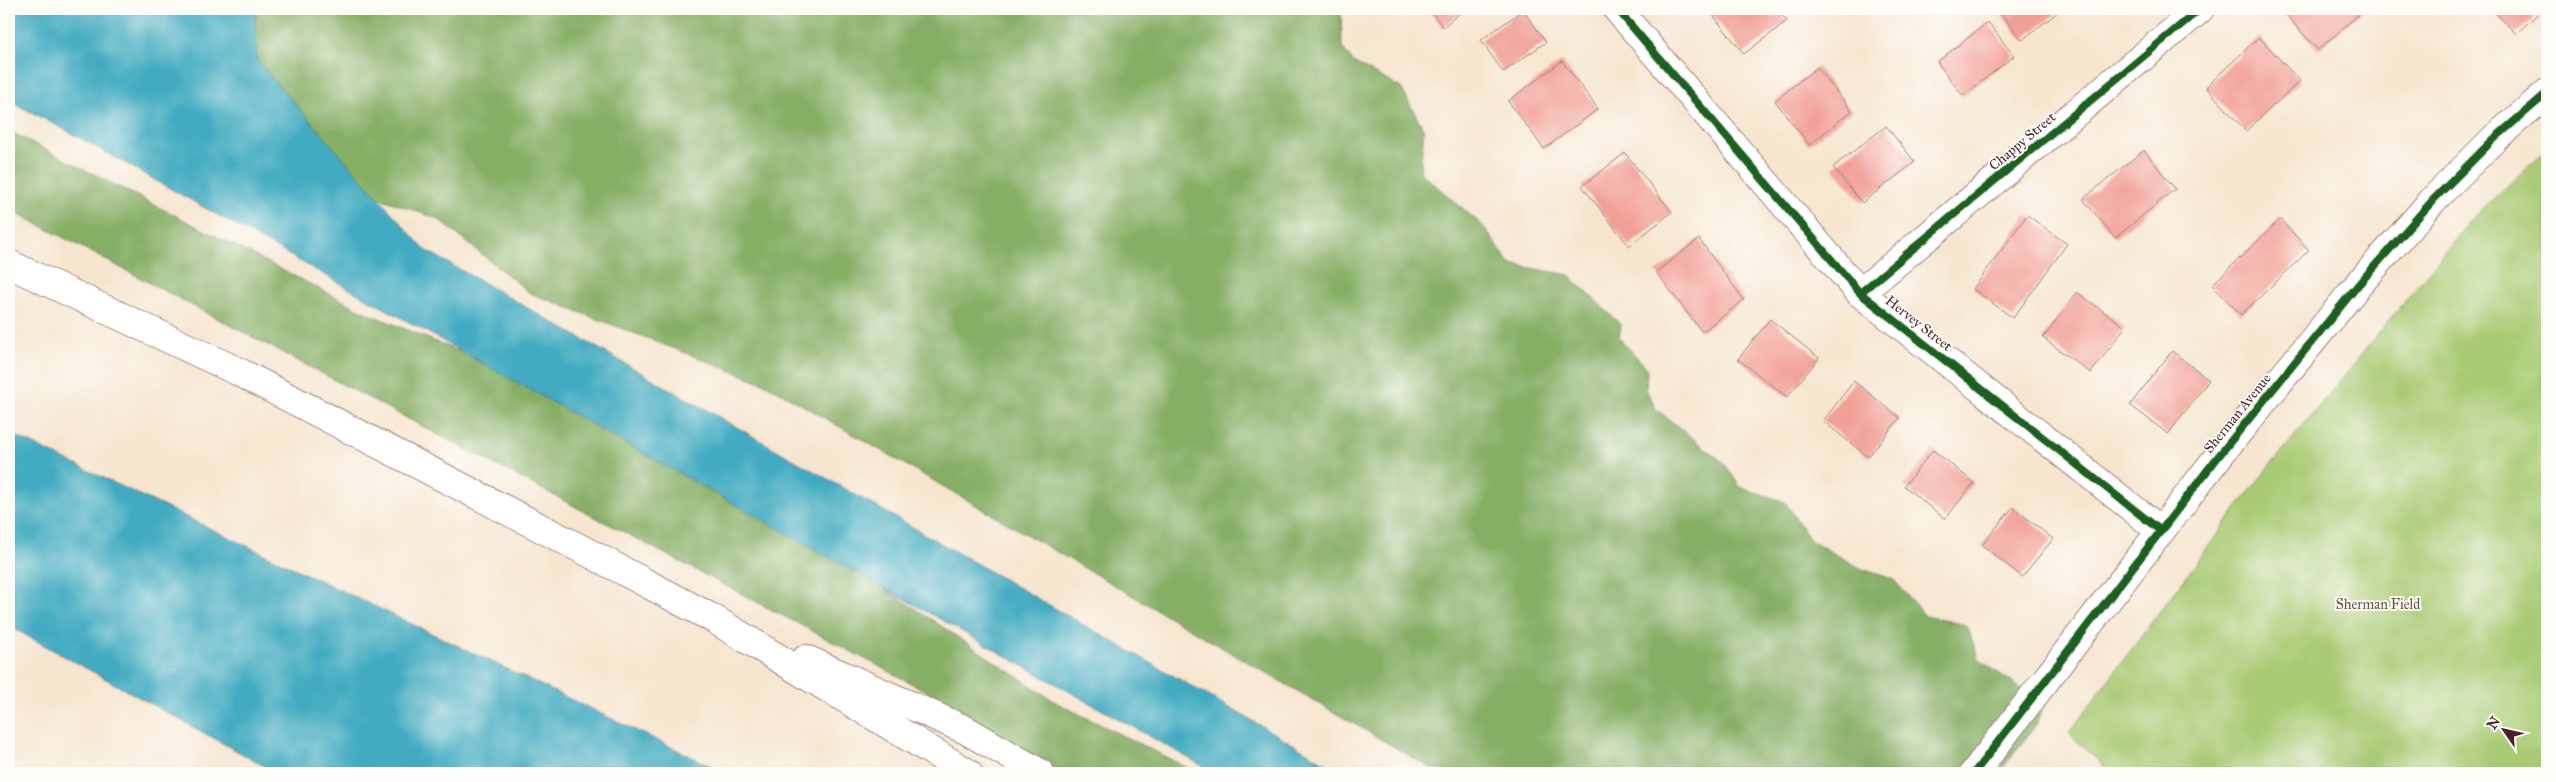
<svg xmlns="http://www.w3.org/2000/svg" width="2556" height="782" viewBox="0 0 2556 782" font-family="'IM FELL Great Primer',serif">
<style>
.green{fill:#a9cb74;stroke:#7a7550}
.forest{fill:#86af66;stroke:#686748}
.water{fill:#42abc1;stroke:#466576}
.building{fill:#f2a097}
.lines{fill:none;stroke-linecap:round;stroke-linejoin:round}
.street-casing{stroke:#a0827e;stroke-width:30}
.highway-casing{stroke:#a0827e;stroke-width:30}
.street{stroke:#fff;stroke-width:28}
.highway{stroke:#fff;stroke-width:28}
.cycleway-casing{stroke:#fdfcf7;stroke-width:11}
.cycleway{stroke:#1b5e20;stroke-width:8}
.labels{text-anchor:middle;stroke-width:4;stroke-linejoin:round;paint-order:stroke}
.street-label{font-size:14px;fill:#4a1f2b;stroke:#fdfcf7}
.park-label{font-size:14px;fill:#665341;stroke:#fdfcf7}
</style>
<rect width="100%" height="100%" fill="#fdfcf7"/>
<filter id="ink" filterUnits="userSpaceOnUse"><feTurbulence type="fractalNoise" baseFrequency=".02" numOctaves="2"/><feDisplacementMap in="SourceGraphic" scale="10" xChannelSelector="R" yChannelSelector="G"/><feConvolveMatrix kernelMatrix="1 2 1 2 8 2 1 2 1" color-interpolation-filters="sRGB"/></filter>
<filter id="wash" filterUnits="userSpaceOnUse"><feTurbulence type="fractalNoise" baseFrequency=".0096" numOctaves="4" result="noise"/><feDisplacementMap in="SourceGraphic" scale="20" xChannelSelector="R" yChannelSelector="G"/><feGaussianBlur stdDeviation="1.12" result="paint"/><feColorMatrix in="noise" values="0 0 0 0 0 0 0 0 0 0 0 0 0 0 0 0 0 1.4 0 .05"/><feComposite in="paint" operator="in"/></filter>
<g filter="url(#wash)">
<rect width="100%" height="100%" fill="#f6e6d0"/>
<path class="green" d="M 2547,149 L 2547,773 L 2111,773 L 2069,733 L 2253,487 L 2474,217 Z"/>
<path class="forest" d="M 259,9 L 1341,9 L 1342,47 L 1353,62 L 1401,88 L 1424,130 L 1420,172 L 1482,225 L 1510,264 L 1569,275 L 1621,325 L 1619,338 L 1647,368 L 1646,390 L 1656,409 L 1724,463 L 1740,487 L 1785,502 L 1810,540 L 1862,569 L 1893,579 L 1925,616 L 1966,625 L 1980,660 L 2044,705 L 2038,722 L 1999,773 L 1447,773 L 1429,767 L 766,384 L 530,293 L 438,219 L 307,172 L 257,146 L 250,28 Z
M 9,131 L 367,313 L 643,428 L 1057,703 L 1198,773 L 1060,773 L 947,702 L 9,209 Z"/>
<path class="water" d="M 9,9 L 255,9 L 257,61 L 424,249 L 1344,773 L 1215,773 L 62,128 L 9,101 Z
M 9,433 L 726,773 L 277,773 L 9,626 Z"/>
<g id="blocks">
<path class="building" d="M 1428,9 L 1465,9 L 1443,27 Z
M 1708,9 L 1777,9 L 1787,21 L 1744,54 Z
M 1997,9 L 2062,9 L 2022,40 Z
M 2293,9 L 2365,9 L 2318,50 L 2286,15 Z
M 2492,9 L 2543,9 L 2516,34 Z
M 1523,10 L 1546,42 L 1503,72 L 1481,40 Z
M 1988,22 L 2014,56 L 1963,96 L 1937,62 Z
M 2259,37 L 2300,81 L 2246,131 L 2206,87 Z
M 1562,61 L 1598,109 L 1544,149 L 1508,101 Z
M 1817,67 L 1852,111 L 1809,145 L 1775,101 Z
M 1886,126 L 1915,162 L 1862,203 L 1833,167 Z
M 2144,150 L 2175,189 L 2115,238 L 2083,199 Z
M 1625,153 L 1672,212 L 1629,246 L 1582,186 Z
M 2027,215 L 2067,244 L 2013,318 L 1973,289 Z
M 2280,219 L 2309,250 L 2241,315 L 2212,285 Z
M 1699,239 L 1744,300 L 1702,332 L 1656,272 Z
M 2077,292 L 2125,327 L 2091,373 L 2043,338 Z
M 1770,319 L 1819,358 L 1787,397 L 1738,359 Z
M 2172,351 L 2209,380 L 2168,434 L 2130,405 Z
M 1854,381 L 1900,418 L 1868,457 L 1823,421 Z
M 1933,450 L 1974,483 L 1945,519 L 1904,486 Z
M 2013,507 L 2053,539 L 2022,577 L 1982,545 Z"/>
</g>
</g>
<g filter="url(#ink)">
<use href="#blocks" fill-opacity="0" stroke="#a0827e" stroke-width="1"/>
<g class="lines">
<g class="street-casing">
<path id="street" d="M 1617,9 L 1860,293 L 2161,531
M 1860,293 L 2200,9
M 1974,773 L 2217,458 L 2358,285 L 2434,199 L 2495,138 L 2547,93"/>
</g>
<g class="highway-casing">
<path id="highway" d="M 9,264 L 237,371 L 595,556 L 712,618 L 968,773
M 806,659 L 966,730 L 1040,773"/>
</g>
<use href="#street" class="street"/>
<use href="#highway" class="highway"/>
<g class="cycleway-casing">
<path id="cycleway" d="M 1617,9 L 1860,293 L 2161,531
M 1860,293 L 2200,9
M 1974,773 L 2217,458 L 2358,285 L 2434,199 L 2495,138 L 2547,93"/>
</g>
<use href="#cycleway" class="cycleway"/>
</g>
</g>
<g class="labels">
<g class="street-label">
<text transform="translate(2022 141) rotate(-40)" y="5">Chappy Street</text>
<text transform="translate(1919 323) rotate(38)" y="5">Hervey Street</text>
<text transform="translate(2237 413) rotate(-51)" y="5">Sherman Avenue</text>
</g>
<g class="park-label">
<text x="2378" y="609">Sherman Field</text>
</g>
</g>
<rect width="2556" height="782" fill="none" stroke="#fdfcf7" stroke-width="30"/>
<g transform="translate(2504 730) rotate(304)" stroke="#fdfcf7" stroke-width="4" paint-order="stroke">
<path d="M0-4L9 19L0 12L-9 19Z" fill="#4a1f2b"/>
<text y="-8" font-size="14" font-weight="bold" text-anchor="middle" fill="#4a1f2b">N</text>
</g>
</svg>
